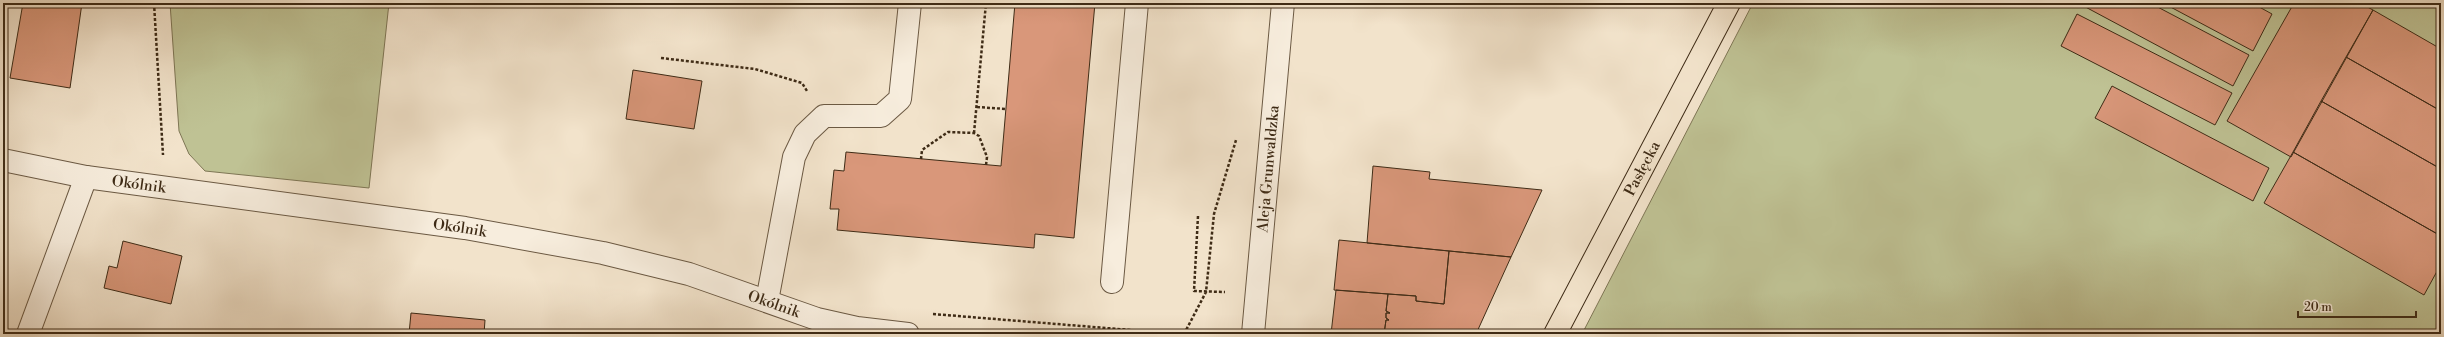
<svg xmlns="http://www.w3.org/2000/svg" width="2444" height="337" viewBox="0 0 2444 337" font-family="'Libre Bodoni',serif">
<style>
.green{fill:#bfc294;stroke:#7e7655}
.building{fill:#d9977a;stroke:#3e2b16}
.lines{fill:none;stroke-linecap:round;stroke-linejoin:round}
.minor-casing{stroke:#6b5943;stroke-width:24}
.major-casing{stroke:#3e2b16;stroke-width:24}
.path{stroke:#3e2b16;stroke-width:2.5;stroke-dasharray:3 2;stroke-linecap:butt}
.minor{stroke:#f7eddd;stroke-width:22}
.major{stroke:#f2e3cb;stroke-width:22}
.labels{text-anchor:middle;stroke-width:4;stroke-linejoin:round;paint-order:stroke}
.street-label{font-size:15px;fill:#3e2b16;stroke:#f7eddd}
</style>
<rect width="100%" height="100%" fill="#f2e3cb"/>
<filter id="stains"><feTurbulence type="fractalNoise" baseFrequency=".005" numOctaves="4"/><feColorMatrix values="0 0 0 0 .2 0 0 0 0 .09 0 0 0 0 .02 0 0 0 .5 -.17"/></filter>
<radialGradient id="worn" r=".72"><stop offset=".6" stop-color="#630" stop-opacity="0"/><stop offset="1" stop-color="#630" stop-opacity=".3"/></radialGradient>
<path class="green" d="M 170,3 L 389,3 L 369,188 L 205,171 L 189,154 L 179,131 Z
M 1753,3 L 2441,3 L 2441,334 L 1582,334 Z"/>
<path class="building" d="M 23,3 L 82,3 L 70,88 L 10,78 Z
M 1015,3 L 1095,3 L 1074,238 L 1035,234 L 1034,248 L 837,230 L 839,209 L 830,209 L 834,170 L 844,171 L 846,152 L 1001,166 Z
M 2078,3 L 2150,3 L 2249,55 L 2233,86 Z
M 2163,3 L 2252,3 L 2272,14 L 2253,51 Z
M 2294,3 L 2360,3 L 2373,10 L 2291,157 L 2227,121 Z
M 2373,10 L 2441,49 L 2441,111 L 2346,57 Z
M 2077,14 L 2232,93 L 2215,125 L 2061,46 Z
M 2346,57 L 2441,111 L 2441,169 L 2321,101 Z
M 633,70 L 702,81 L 694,129 L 626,119 Z
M 2112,86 L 2269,168 L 2253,201 L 2095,118 Z
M 2321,101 L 2441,169 L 2441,236 L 2293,152 Z
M 2293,152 L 2441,236 L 2441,264 L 2424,295 L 2264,203 Z
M 1373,166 L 1430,172 L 1429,179 L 1542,190 L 1511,257 L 1367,243 Z
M 1339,240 L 1449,251 L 1444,304 L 1416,301 L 1416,296 L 1334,290 Z
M 123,241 L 182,256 L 171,304 L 104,288 L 109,266 L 117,268 Z
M 1449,251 L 1511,257 L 1476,334 L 1384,334 L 1386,320 L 1389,320 L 1386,318 L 1386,313 L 1390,313 L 1386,311 L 1388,294 L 1416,296 L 1416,301 L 1444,304 Z
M 1336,290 L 1388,294 L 1386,311 L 1390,313 L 1386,313 L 1386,318 L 1389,320 L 1386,320 L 1384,334 L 1331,334 Z
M 411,313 L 485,320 L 484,334 L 409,334 Z"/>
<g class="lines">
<g class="minor-casing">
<g id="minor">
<path id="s1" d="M 3,160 L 86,177 L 465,228 L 603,253 L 689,274 L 817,319 L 857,328 L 908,334"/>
<path d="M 1112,282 L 1137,3"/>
<path d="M 767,301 L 794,157 L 805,134 L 824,116 L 881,116 L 900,99 L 910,3"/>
<path d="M 28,334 L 86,177"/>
<path id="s2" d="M 1253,334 L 1283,3"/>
</g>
</g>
<g class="major-casing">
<g id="major">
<path id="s3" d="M 1555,334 L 1729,3"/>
</g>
</g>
<path class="path" d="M 154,3 L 163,155
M 661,58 L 755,69 L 802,83 L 807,91
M 977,107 L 1006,109
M 974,133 L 986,3
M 921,159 L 922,150 L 948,132 L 974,133 L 979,136 L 987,157 L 986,165
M 1198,216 L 1194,291 L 1225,292
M 933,314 L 1180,334
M 1184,334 L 1206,292 L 1214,214 L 1236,140"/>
<use href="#minor" class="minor"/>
<use href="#major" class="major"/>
</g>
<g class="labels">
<g class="street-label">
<text dy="5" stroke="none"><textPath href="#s3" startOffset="187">Pasłęcka</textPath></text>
<text dy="5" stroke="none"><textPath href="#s2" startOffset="166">Aleja Grunwaldzka</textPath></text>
<text dy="5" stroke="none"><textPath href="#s1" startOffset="138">Okólnik</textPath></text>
<text dy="5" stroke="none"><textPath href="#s1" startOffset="462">Okólnik</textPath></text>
<text dy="5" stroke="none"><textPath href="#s1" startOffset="786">Okólnik</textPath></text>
</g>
</g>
<rect width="2444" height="337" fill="none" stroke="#f2e3cb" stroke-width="16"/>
<rect x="4" y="4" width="2436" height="329" fill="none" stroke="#3e2b16" stroke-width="2"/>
<rect x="8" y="8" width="2428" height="321" fill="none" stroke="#3e2b16"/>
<path d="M2298 311v6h118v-6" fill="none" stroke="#3e2b16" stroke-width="2"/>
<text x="2304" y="311" font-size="12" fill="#3e2b16" stroke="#f7eddd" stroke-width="3" paint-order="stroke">20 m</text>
<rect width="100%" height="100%" filter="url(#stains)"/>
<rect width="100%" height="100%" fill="url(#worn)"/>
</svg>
